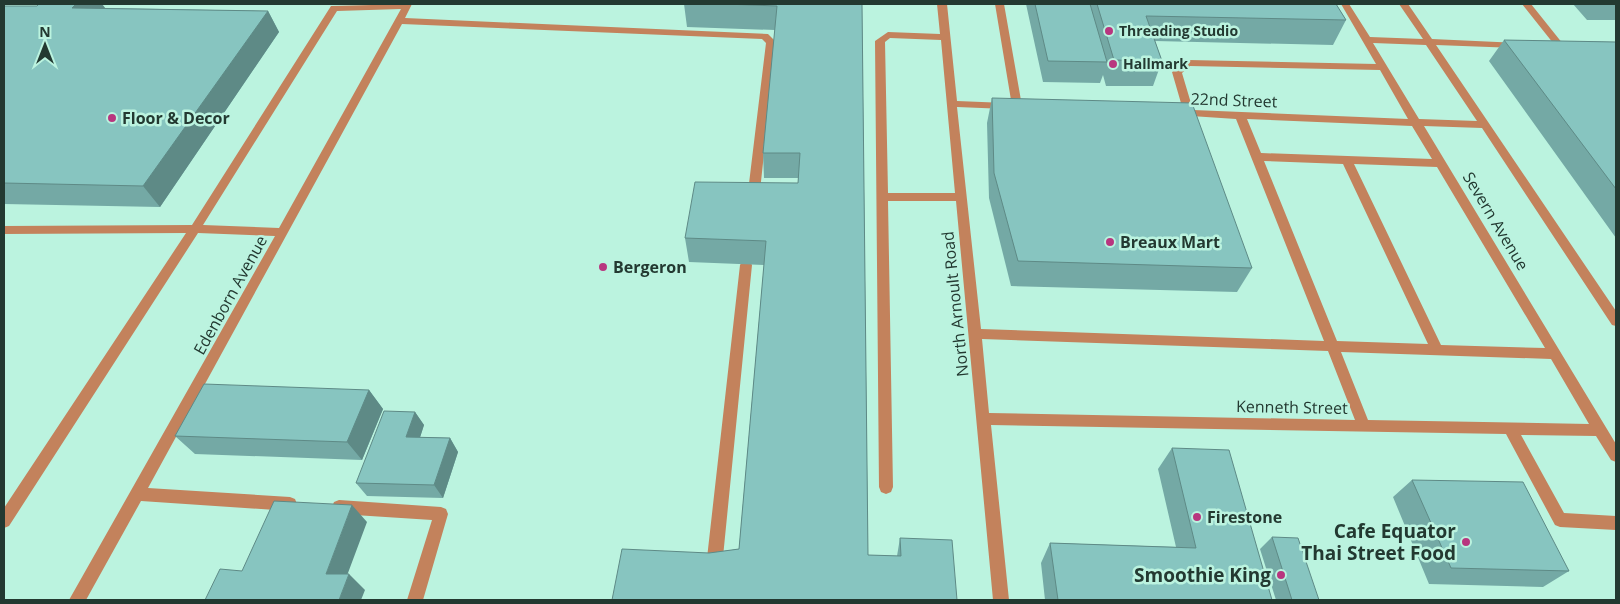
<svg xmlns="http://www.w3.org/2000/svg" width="1620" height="604" viewBox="0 0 1620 604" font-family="'Open Sans',sans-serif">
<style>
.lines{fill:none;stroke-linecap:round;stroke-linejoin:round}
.minor{fill:#c3825c;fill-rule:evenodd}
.wall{fill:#74a9a5}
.shaded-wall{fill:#5e8a86}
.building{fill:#87c5c0;stroke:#5e8a86}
.poi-dot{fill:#b8367f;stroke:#bbf3df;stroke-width:2}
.labels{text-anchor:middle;stroke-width:5;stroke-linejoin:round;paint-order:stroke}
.far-poi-label{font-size:14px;font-weight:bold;fill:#233931;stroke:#bbf3df;text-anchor:start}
.street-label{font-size:16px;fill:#233931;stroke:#bbf3df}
.poi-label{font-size:16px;font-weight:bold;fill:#233931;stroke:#bbf3df;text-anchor:start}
.near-poi-label{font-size:19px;font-weight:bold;fill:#233931;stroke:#bbf3df;text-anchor:end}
</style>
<rect width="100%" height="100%" fill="#bbf3df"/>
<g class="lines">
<path class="minor" d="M 412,4 L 405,18 L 768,34 L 776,42 L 759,200 L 753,204 L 747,200 L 766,43 L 762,39 L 402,24 L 148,488 L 290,497 L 295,499 L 297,504 L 295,509 L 290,511 L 141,501 L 86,600 L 69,600 L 275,236 L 198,233 L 9,526 L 4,528 L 4,508 L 186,233 L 4,234 L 4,226 L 192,225 L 331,6 ZM 401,9 L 279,228 L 203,225 L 337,11 Z
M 937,4 L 947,4 L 957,101 L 1006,103 L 1011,106 L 1006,109 L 957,107 L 981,329 L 1324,341 L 1236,119 L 1176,115 L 1175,113 L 1176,111 L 1183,110 L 1172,72 L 1188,60 L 1376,64 L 1341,4 L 1349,4 L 1370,37 L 1423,39 L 1399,4 L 1408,4 L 1432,39 L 1519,43 L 1519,47 L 1516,48 L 1436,45 L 1616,311 L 1616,326 L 1612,325 L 1482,128 L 1424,126 L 1616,444 L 1616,462 L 1611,460 L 1596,436 L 1521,435 L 1564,513 L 1616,516 L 1616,530 L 1560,527 L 1555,525 L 1506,434 L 991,425 L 1009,600 L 993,600 L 956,201 L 888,201 L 893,487 L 891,492 L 886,494 L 881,492 L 879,487 L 875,41 L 888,32 L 940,34 ZM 890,38 L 941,40 L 955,193 L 888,193 L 885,42 ZM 1373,43 L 1426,45 L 1477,121 L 1419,119 ZM 1190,66 L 1380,70 L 1408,119 L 1193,110 L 1182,73 ZM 1247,119 L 1412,126 L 1432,159 L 1261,153 ZM 1264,161 L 1343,164 L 1428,344 L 1337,341 ZM 1354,164 L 1437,167 L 1545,348 L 1441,345 ZM 982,339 L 1328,351 L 1355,420 L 989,413 ZM 1341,352 L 1551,359 L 1589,424 L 1368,420 Z
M 995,4 L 1004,4 L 1022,106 L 1017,109 L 1012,106 Z
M 1522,4 L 1531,4 L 1563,44 L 1563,48 L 1557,48 Z
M 746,260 L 750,262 L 752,265 L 722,567 L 719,572 L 714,574 L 709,572 L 706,567 L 740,265 L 742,262 Z
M 339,500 L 441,507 L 446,509 L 448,514 L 423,600 L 407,600 L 432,520 L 339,514 L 334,512 L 332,507 L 334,502 Z"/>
</g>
<path class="wall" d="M 684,4 L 862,4 L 868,555 L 897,556 L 900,538 L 957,600 L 709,553 L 739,549 L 764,265 L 689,262 L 685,238 L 798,183 L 798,178 L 764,178 L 763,153 L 775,30 L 687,27 Z
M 1026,4 L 1336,4 L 1346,20 L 1333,45 L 1155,41 L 1162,61 L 1153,86 L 1106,86 L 1103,75 L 1100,83 L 1043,82 Z
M 1573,4 L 1616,4 L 1616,20 L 1587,20 Z
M 4,6 L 105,8 L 268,11 L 279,32 L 160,207 L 4,204 Z
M 1504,40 L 1616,42 L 1616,238 L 1489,61 Z
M 992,98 L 1252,268 L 1237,292 L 1011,286 L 989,198 L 987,123 Z
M 369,390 L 383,409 L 362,460 L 195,454 L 175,436 Z
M 415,412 L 424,425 L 420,437 L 450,438 L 458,452 L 443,498 L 367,496 L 356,483 Z
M 1172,448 L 1272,600 L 1045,600 L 1041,563 L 1050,543 L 1176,547 L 1158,469 Z
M 1412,480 L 1569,571 L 1543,587 L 1429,584 L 1393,497 Z
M 1272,537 L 1319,600 L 1276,600 L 1260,549 Z"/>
<path class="shaded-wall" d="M 76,4 L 102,4 L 106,9 L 72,8 Z
M 268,11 L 279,32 L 160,207 L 143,186 Z
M 369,390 L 383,409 L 362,460 L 347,442 Z
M 415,412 L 424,425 L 416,450 L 406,437 Z
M 450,438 L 458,452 L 443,498 L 434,485 Z
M 352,505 L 367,522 L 342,589 L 326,574 Z
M 349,574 L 365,590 L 361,600 L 339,600 Z"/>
<path class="building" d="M 39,4 L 76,4 L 72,8 L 268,11 L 143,186 L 4,183 L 4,6 L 37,6 Z
M 725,4 L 862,4 L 868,555 L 901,556 L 900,538 L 952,540 L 957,600 L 612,600 L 622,549 L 709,553 L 739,549 L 766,241 L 685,238 L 695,182 L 798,183 L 800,153 L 763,153 L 777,6 Z
M 1035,4 L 1090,4 L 1107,62 L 1048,61 Z
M 1097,4 L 1336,4 L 1346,20 L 1146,16 L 1162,61 L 1114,60 Z
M 1504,40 L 1616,42 L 1616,189 Z
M 992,98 L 1192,103 L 1252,268 L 1018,261 L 994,173 Z
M 204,384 L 369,390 L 347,442 L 175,436 Z
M 384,411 L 415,412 L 406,437 L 450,438 L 434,485 L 356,483 Z
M 1172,448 L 1229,450 L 1272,600 L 1058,600 L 1050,543 L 1196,548 Z
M 1412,480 L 1523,482 L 1569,571 L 1451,568 Z
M 274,501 L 352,505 L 326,574 L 349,574 L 339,600 L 205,600 L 220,569 L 242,571 Z
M 1272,537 L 1298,538 L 1319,600 L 1292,600 Z"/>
<g class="poi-dot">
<circle cx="1109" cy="31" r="5"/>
<circle cx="1113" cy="64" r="5"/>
<circle cx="112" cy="118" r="5"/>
<circle cx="1110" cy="242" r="5"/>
<circle cx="603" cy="267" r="5"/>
<circle cx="1197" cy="517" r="5"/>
<circle cx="1466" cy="542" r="5"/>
<circle cx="1281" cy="575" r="5"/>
</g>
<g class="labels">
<g class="far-poi-label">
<text x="1119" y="36">Threading Studio</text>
<text x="1123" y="69">Hallmark</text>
</g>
<g class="street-label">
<text transform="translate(1234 100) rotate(2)" y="6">22nd Street</text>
<text transform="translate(1496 221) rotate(59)" y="6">Severn Avenue</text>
<text transform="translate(230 295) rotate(-61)" y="6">Edenborn Avenue</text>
<text transform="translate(955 304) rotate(-96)" y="6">North Arnoult Road</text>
<text transform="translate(1292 407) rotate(1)" y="6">Kenneth Street</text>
</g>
<g class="poi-label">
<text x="122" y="124">Floor &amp; Decor</text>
<text x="1120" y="248">Breaux Mart</text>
<text x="613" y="273">Bergeron</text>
<text x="1207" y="523">Firestone</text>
</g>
<g class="near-poi-label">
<text x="1456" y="538">Cafe Equator<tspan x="1456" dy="22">Thai Street Food</tspan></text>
<text x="1271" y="582">Smoothie King</text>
</g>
</g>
<rect width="1620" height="604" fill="none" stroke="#233931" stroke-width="10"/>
<g transform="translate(45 45)" stroke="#bbf3df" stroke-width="4" paint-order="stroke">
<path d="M0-4L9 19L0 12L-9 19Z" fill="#233931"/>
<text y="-8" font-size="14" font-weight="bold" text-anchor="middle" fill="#233931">N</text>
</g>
</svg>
